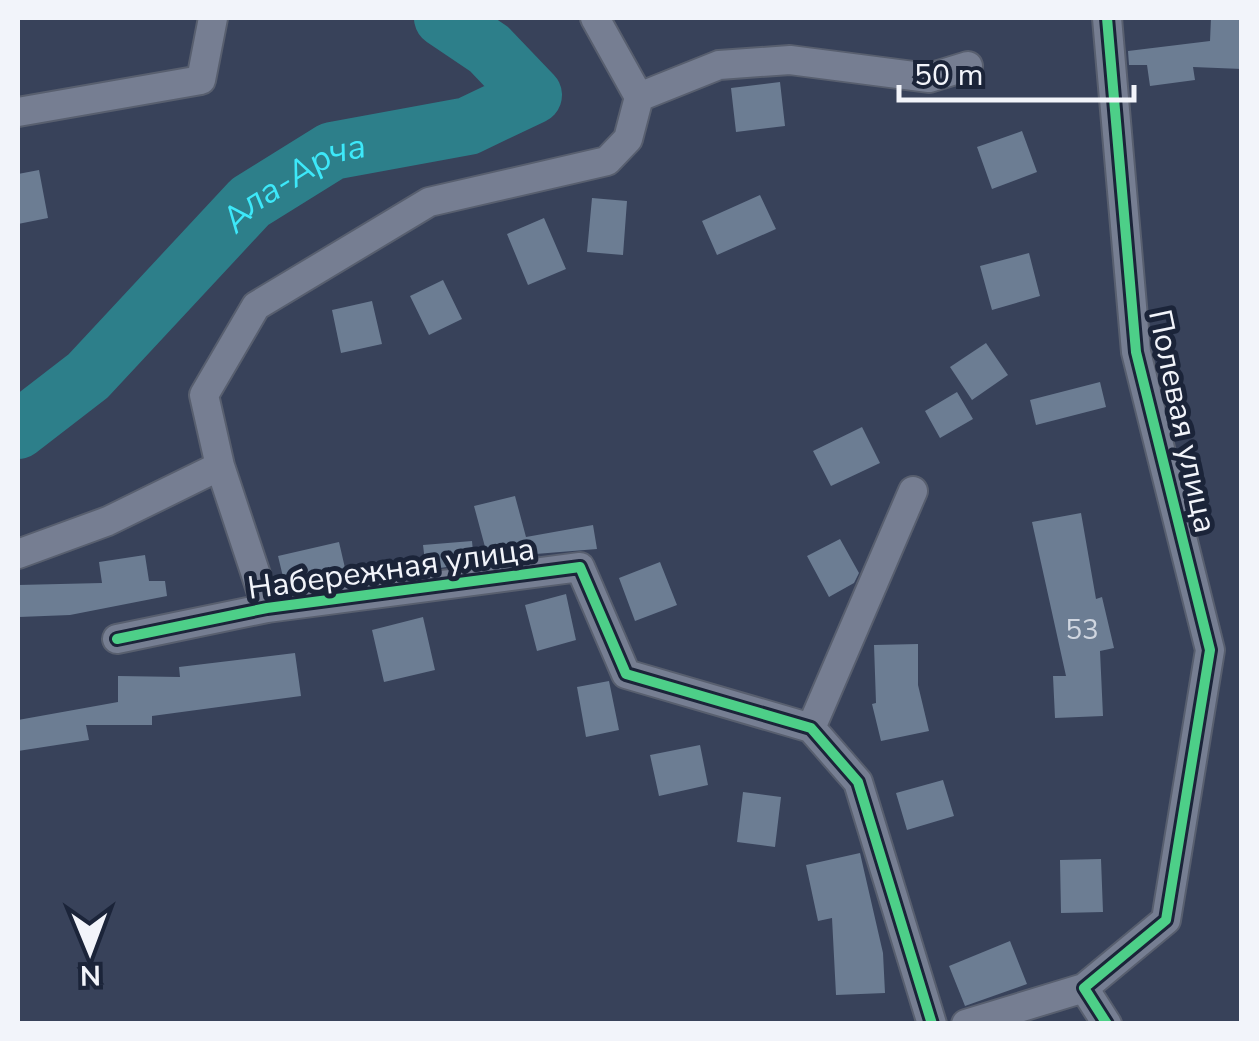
<svg xmlns="http://www.w3.org/2000/svg" width="1259" height="1041" viewBox="0 0 1259 1041" font-family="'Nunito Sans',sans-serif">
<style>
.lines{fill:none;stroke-linecap:round;stroke-linejoin:round}
.river{stroke:#2d7f8a;stroke-width:58}
.building{fill:#6c7d93}
.street-casing{stroke:#585f6f;stroke-width:32}
.street{stroke:#767e92;stroke-width:28}
.cycleway-casing{stroke:#1b2439;stroke-width:16}
.cycleway{stroke:#4dcf88;stroke-width:10}
.labels{text-anchor:middle;stroke-width:10;stroke-linejoin:round;paint-order:stroke}
.number-label{font-size:28px;fill:#d0d6e0}
.street-label{font-size:32px;fill:#f2f4fa;stroke:#1b2439}
.water-label{font-size:35px;font-style:italic;fill:#3de8f9;stroke:#1b2439}
</style>
<rect width="100%" height="100%" fill="#38425a"/>
<g class="lines">
<path class="river" id="s1" d="M 18,430 L 88,376 L 250,202 L 332,151 L 468,126 L 533,95 L 489,49 L 443,18"/>
</g>
<path class="building" d="M 1211,18 L 1242,18 L 1242,69 L 1193,67 L 1195,80 L 1150,86 L 1147,65 L 1129,65 L 1128,51 L 1210,41 Z
M 780,82 L 785,126 L 736,132 L 731,88 Z
M 1022,131 L 1037,172 L 992,189 L 977,147 Z
M 39,170 L 48,218 L 18,224 L 18,174 Z
M 760,195 L 776,229 L 717,255 L 702,221 Z
M 592,198 L 627,201 L 623,255 L 587,252 Z
M 544,218 L 566,269 L 528,285 L 507,234 Z
M 1029,253 L 1040,296 L 992,310 L 980,266 Z
M 443,280 L 462,319 L 429,335 L 410,296 Z
M 372,301 L 382,344 L 341,353 L 332,310 Z
M 986,343 L 1008,375 L 972,400 L 950,367 Z
M 1100,382 L 1106,407 L 1036,425 L 1030,400 Z
M 957,392 L 973,419 L 940,438 L 925,411 Z
M 862,427 L 880,463 L 831,486 L 813,451 Z
M 515,496 L 526,537 L 593,525 L 597,549 L 488,558 L 474,506 Z
M 1081,513 L 1096,599 L 1102,597 L 1114,648 L 1100,651 L 1103,716 L 1055,718 L 1053,676 L 1066,676 L 1032,522 Z
M 840,539 L 859,573 L 854,583 L 829,597 L 807,556 Z
M 472,541 L 474,563 L 426,570 L 423,545 Z
M 339,542 L 345,568 L 284,581 L 278,556 Z
M 145,555 L 149,581 L 165,581 L 167,596 L 70,615 L 19,617 L 18,585 L 102,583 L 99,562 Z
M 660,562 L 677,605 L 635,621 L 619,578 Z
M 566,594 L 576,640 L 537,651 L 525,605 Z
M 423,617 L 435,670 L 384,682 L 372,630 Z
M 918,644 L 918,685 L 929,731 L 881,741 L 872,704 L 876,703 L 874,645 Z
M 295,653 L 301,696 L 152,716 L 152,725 L 86,725 L 89,740 L 18,751 L 18,720 L 118,702 L 118,676 L 180,677 L 179,667 Z
M 609,681 L 619,730 L 586,737 L 577,687 Z
M 700,745 L 708,785 L 659,796 L 650,755 Z
M 943,780 L 954,816 L 907,830 L 896,793 Z
M 743,792 L 781,797 L 775,847 L 737,842 Z
M 860,853 L 883,953 L 885,993 L 836,995 L 832,918 L 818,921 L 806,865 Z
M 1101,859 L 1103,912 L 1061,913 L 1060,860 Z
M 1010,941 L 1027,984 L 965,1006 L 949,966 Z"/>
<g class="lines">
<g class="street-casing">
<path id="street" d="M 639,97 L 719,65 L 790,60 L 929,78 L 968,66
M 18,112 L 201,80 L 213,18
M 220,466 L 267,608
M 18,554 L 108,521 L 220,466 L 204,395 L 256,306 L 429,202 L 607,161 L 628,139 L 639,97 L 595,18
M 117,639 L 267,608 L 580,567 L 626,674 L 811,728 L 858,782 L 932,1024
M 811,728 L 913,491
M 966,1024 L 1084,988
M 1107,1024 L 1084,988 L 1166,920 L 1210,650 L 1136,352 L 1107,18"/>
</g>
<use href="#street" class="street"/>
<g class="cycleway-casing">
<path id="cycleway" d="M 117,639 L 267,608 L 580,567 L 626,674 L 811,728 L 858,782 L 932,1024
M 1107,1024 L 1084,988 L 1166,920 L 1210,650 L 1136,352 L 1107,18"/>
</g>
<use href="#cycleway" class="cycleway"/>
</g>
<g class="labels">
<g class="number-label">
<text x="1082" y="639">53</text>
</g>
<g class="street-label">
<text transform="translate(1183 421) rotate(78)" y="11">Полевая улица</text>
<text transform="translate(391 568) rotate(-8)" y="11">Набережная улица</text>
</g>
<g class="water-label">
<text dy="12" stroke="none"><textPath href="#s1" startOffset="375">Ала-Арча</textPath></text>
</g>
</g>
<rect width="1259" height="1041" fill="none" stroke="#f2f4fa" stroke-width="40"/>
<g transform="translate(90 951) rotate(179)" stroke="#1b2439" stroke-width="8" paint-order="stroke">
<path d="M0-8L18 38L0 25L-18 38Z" fill="#f2f4fa"/>
<text y="-15" font-size="28" font-weight="bold" text-anchor="middle" fill="#f2f4fa">N</text>
</g>
<path d="M899 85v15h235v-15" fill="none" stroke="#f2f4fa" stroke-width="5"/>
<text x="914" y="85" font-size="30" fill="#f2f4fa" stroke="#1b2439" stroke-width="8" paint-order="stroke">50 m</text>
</svg>
